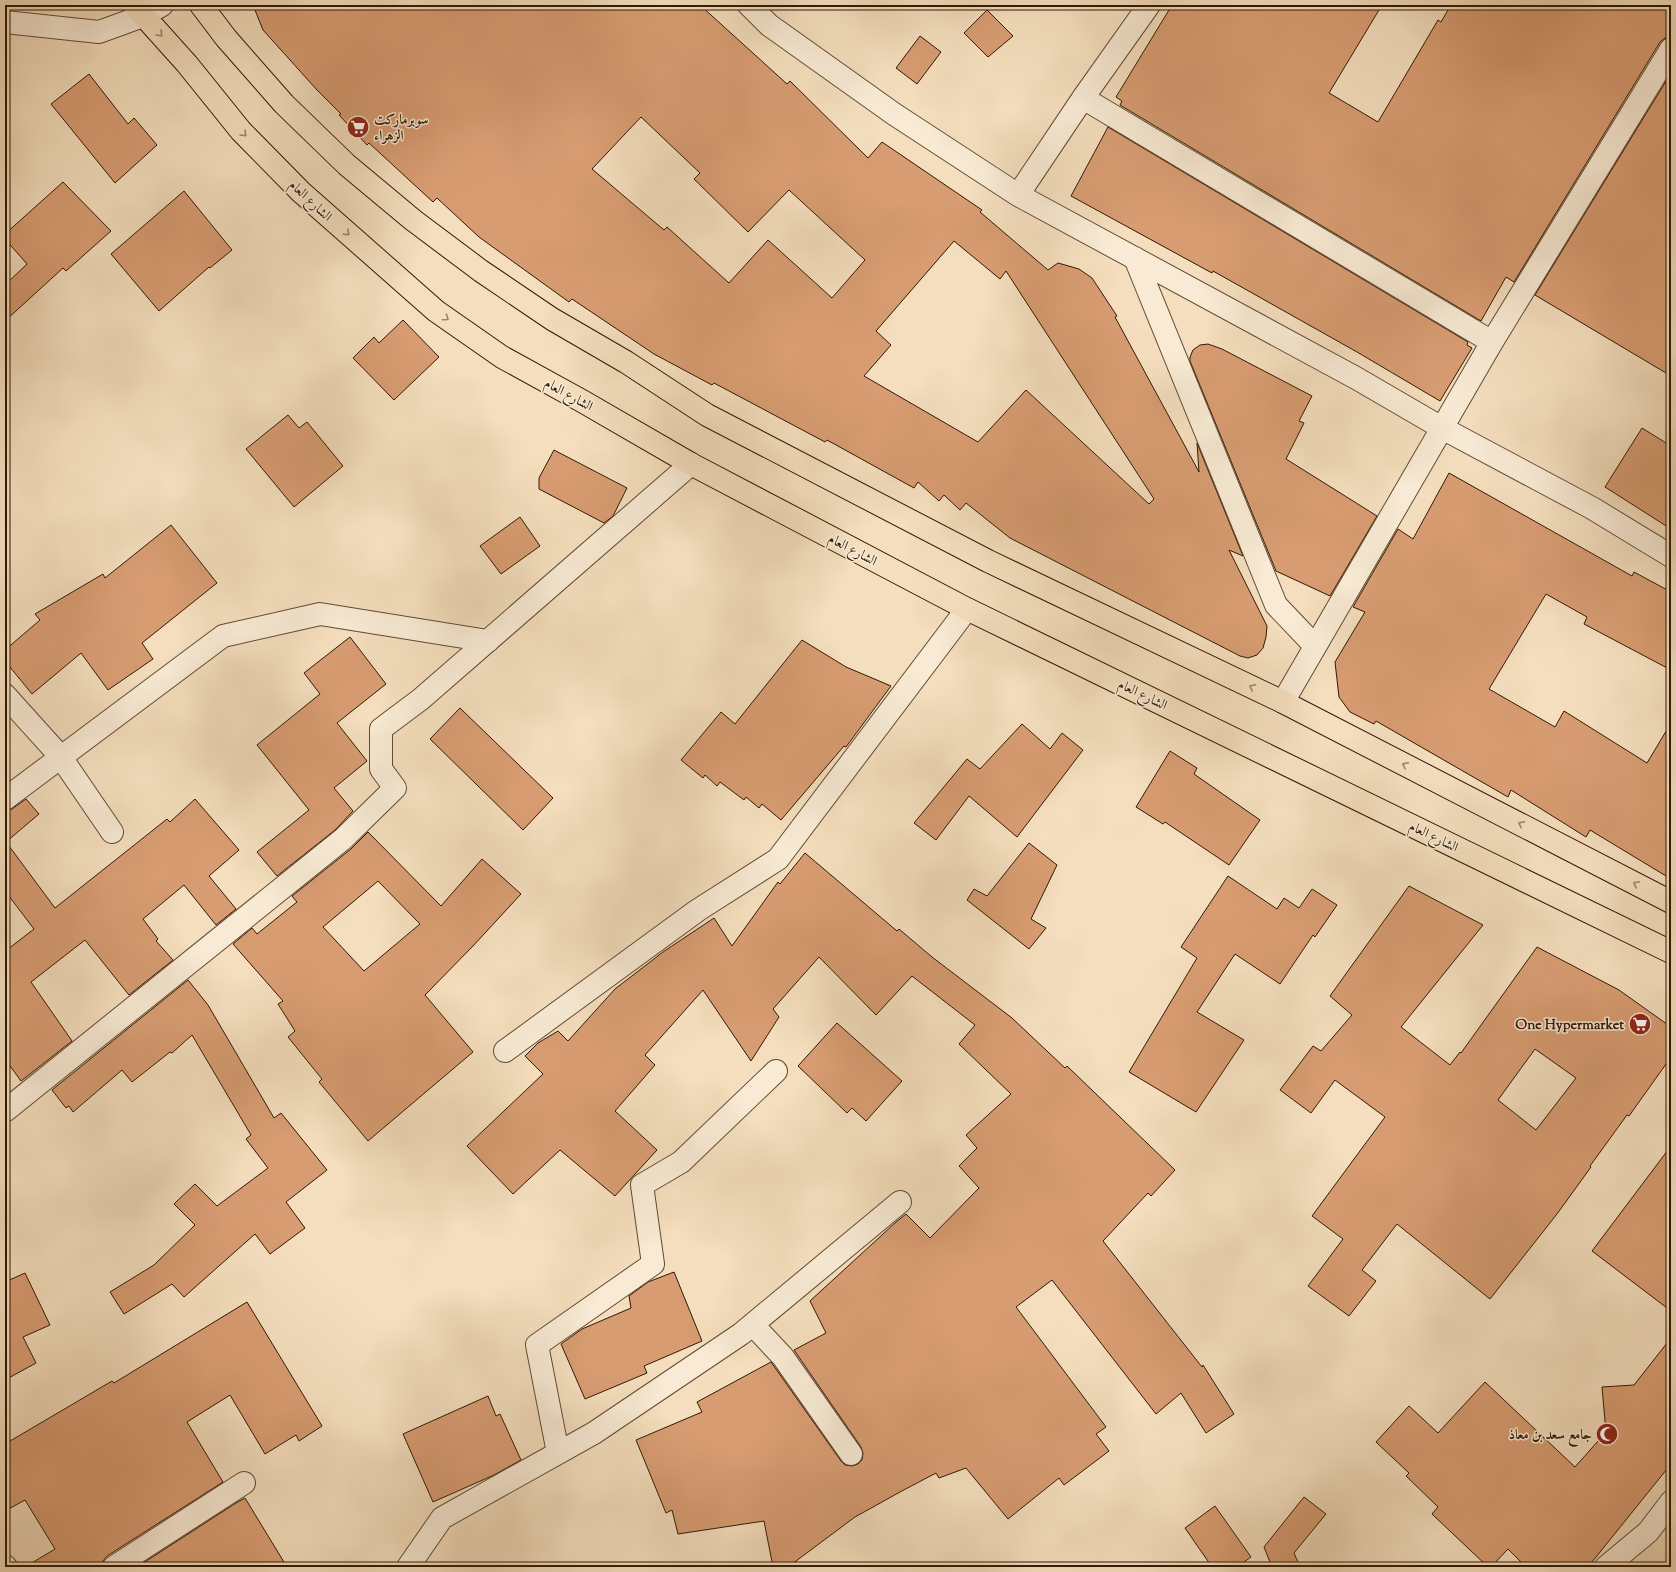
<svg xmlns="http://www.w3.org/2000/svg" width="1676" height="1572" viewBox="0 0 1676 1572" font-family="'Sorts Mill Goudy',Amiri,serif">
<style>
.building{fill:#d89c72;stroke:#311803;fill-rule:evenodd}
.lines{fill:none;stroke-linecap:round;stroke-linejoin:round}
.minor-casing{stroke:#624a32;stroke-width:24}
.major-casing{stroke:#311803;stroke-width:24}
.minor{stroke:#f8ead4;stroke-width:22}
.major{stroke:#f4debd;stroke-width:22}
.oneway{stroke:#9c8569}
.labels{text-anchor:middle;stroke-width:3;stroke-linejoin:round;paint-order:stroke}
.poi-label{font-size:14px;font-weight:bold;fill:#311803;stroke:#f8ead4;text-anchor:end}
.street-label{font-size:14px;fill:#311803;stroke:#f8ead4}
</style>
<rect width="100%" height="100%" fill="#f4debd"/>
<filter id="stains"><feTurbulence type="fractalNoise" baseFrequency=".005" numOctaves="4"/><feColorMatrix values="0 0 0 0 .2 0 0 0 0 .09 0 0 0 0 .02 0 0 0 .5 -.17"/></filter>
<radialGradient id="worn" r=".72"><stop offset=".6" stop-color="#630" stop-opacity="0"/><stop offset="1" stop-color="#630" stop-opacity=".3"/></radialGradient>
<path class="building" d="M 253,5 L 700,5 L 787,84 L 790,81 L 868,158 L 882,142 L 982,210 L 980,212 L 1048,270 L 1058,263 L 1079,269 L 1092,278 L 1117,316 L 1115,317 L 1199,472 L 1197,443 L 1243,556 L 1229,550 L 1267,626 L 1266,637 L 1263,648 L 1257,655 L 1248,658 L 1240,656 L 1010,538 L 966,503 L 960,510 L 944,495 L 939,501 L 918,482 L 914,488 L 827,440 L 825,442 L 714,383 L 712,385 L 654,354 L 572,299 L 569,302 L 479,237 L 437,198 L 433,202 L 369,143 L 367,145 L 339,115 L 341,114 L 317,90 L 263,30 ZM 641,117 L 700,173 L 694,179 L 748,232 L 789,190 L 865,260 L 832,298 L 768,240 L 729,283 L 667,227 L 664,230 L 592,169 ZM 954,241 L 1000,279 L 1006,271 L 1154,499 L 1149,504 L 1026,390 L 978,442 L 864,376 L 891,345 L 876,331 Z
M 1172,5 L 1382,5 L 1329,93 L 1378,122 L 1438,20 L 1441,22 L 1451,5 L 1671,5 L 1671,37 L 1665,38 L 1660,42 L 1514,282 L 1506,277 L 1481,321 L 1120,105 L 1122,101 L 1116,97 Z
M 987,10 L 1013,36 L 988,57 L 964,33 Z
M 920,36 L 941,52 L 917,84 L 896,68 Z
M 1671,73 L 1671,376 L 1535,295 Z
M 89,74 L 128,124 L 134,118 L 157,145 L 115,183 L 51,104 Z
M 1108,127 L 1468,342 L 1467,345 L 1472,348 L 1440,401 L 1357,352 L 1213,271 L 1212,273 L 1071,196 Z
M 63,182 L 111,231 L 66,271 L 63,268 L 5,321 L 5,285 L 27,264 L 5,239 L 5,234 Z
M 184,191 L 232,250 L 210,268 L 209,267 L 159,311 L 111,254 Z
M 403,320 L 439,357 L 394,400 L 353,358 L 374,337 L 379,343 Z
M 1208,344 L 1222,349 L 1312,396 L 1299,421 L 1304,423 L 1286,459 L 1377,516 L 1330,596 L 1276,571 L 1190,361 L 1190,357 L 1193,350 L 1200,345 Z
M 288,415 L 299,428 L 307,422 L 343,466 L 294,507 L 246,449 Z
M 1642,428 L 1671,446 L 1671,529 L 1605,487 Z
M 554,450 L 627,488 L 613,516 L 604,523 L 539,489 L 539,478 Z
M 1449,473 L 1632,576 L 1634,572 L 1671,592 L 1671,670 L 1584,624 L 1587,617 L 1546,594 L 1489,689 L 1555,727 L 1564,711 L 1647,763 L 1671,723 L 1671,879 L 1590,830 L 1586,837 L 1511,790 L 1508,797 L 1376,721 L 1374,724 L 1350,712 L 1339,697 L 1335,662 L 1365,612 L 1353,607 L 1398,529 L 1413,539 Z
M 520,517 L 540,546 L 501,574 L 480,546 Z
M 171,525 L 217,583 L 142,643 L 153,659 L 108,690 L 81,653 L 32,694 L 5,661 L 5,650 L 40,620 L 35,614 L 103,574 L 105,578 Z
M 350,637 L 386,684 L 337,723 L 367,761 L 334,788 L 353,811 L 335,830 L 277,876 L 257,852 L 309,810 L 257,745 L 320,694 L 304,673 Z
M 802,640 L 846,667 L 891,686 L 846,747 L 844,746 L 781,820 L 762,804 L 759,808 L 746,797 L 744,800 L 720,782 L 717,786 L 705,775 L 703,778 L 681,760 L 721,712 L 735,724 Z
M 460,708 L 553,798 L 523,830 L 430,739 Z
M 1022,724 L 1050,749 L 1062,733 L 1083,750 L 1017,837 L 969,796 L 936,840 L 914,823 L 967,759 L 980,769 Z
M 1170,751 L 1197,768 L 1194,774 L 1260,820 L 1229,865 L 1165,822 L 1163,824 L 1136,807 Z
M 26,799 L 39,814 L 6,842 L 55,908 L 167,819 L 170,822 L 195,799 L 239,850 L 209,876 L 236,909 L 216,925 L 184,885 L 143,919 L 158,939 L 156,941 L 173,960 L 129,995 L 85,940 L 31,982 L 72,1041 L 21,1081 L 5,1059 L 5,944 L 8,949 L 34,929 L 5,891 L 5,811 L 12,809 Z
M 368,832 L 441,906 L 482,859 L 521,894 L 473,946 L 425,995 L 473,1052 L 368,1141 L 319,1082 L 322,1079 L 288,1037 L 295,1031 L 278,1004 L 283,1001 L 233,944 L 252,928 L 257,934 L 297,902 L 292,896 L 351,849 ZM 378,881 L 420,924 L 364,971 L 323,927 Z
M 1029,843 L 1057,865 L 1031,919 L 1046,928 L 1029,949 L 967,900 L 974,889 L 987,896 Z
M 805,853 L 897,931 L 899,929 L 932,957 L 1012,1018 L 1065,1068 L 1067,1066 L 1175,1170 L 1151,1196 L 1148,1193 L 1103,1241 L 1202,1367 L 1203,1365 L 1234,1414 L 1206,1433 L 1181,1393 L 1156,1414 L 1052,1280 L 1016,1307 L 1106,1427 L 1096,1434 L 1109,1451 L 1064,1485 L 1059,1478 L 1008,1519 L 966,1468 L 939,1478 L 936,1473 L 900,1492 L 855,1517 L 788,1567 L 773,1567 L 764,1521 L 678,1534 L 672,1510 L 666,1513 L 636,1440 L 702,1412 L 697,1402 L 771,1362 L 841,1461 L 845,1465 L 852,1466 L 858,1464 L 862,1460 L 863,1453 L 861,1447 L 794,1350 L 826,1333 L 810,1301 L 895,1223 L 906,1214 L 930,1238 L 979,1188 L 959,1166 L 977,1148 L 966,1135 L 1011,1094 L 959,1044 L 975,1025 L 912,976 L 876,1015 L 819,957 L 773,1009 L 779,1017 L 751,1061 L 703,990 L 645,1055 L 655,1065 L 615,1111 L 657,1150 L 615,1196 L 560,1150 L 513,1194 L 467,1146 L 543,1074 L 525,1056 L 538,1043 L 558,1031 L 568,1041 L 615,989 L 663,952 L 714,918 L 732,946 L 778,882 L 780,884 Z
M 1228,876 L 1277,909 L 1284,898 L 1299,908 L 1312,889 L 1337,905 L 1315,937 L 1313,935 L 1280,984 L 1235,954 L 1197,1012 L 1244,1040 L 1196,1112 L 1129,1072 L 1197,958 L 1181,947 Z
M 1409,886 L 1483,925 L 1401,1027 L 1450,1065 L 1460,1052 L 1461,1053 L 1537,947 L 1619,990 L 1671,1027 L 1671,1057 L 1629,1116 L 1627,1115 L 1590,1166 L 1591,1167 L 1557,1214 L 1490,1299 L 1397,1224 L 1362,1270 L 1376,1281 L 1349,1316 L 1308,1286 L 1343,1239 L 1312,1216 L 1385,1117 L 1335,1080 L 1311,1113 L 1280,1090 L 1313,1046 L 1321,1051 L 1352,1015 L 1330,996 ZM 1535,1049 L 1576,1078 L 1536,1130 L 1498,1100 Z
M 188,980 L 208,1005 L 274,1118 L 281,1113 L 327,1170 L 286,1202 L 305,1228 L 270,1254 L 255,1234 L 184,1297 L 172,1284 L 124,1314 L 110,1292 L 154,1265 L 195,1225 L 174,1204 L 195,1184 L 217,1206 L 268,1168 L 246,1139 L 251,1135 L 192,1035 L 172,1053 L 170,1052 L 132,1082 L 122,1070 L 73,1112 L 69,1106 L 66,1108 L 52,1090 Z
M 837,1023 L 902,1081 L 866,1121 L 852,1108 L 847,1113 L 798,1066 Z
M 1671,1146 L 1671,1311 L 1592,1251 Z
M 674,1272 L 702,1341 L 644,1366 L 647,1373 L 585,1399 L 561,1344 L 582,1329 L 631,1308 L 629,1296 L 648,1282 Z
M 25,1273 L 50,1325 L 23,1337 L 36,1363 L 5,1380 L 5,1282 Z
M 247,1302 L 322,1426 L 299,1441 L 296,1435 L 265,1454 L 230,1395 L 187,1422 L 223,1482 L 107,1556 L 103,1561 L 102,1567 L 25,1567 L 55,1549 L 25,1500 L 5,1511 L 5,1444 L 112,1381 L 114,1383 Z
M 1671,1338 L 1671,1464 L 1588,1567 L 1526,1567 L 1508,1549 L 1491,1567 L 1488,1567 L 1432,1514 L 1438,1507 L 1406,1476 L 1409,1473 L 1376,1442 L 1409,1406 L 1438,1433 L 1485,1382 L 1575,1467 L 1606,1432 L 1602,1387 L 1634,1385 Z
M 488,1396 L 496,1416 L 500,1414 L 521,1460 L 494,1475 L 433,1502 L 403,1434 Z
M 1304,1497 L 1326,1514 L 1294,1553 L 1300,1567 L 1272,1567 L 1264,1547 Z
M 245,1498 L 287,1567 L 137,1567 L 236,1503 Z
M 1215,1506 L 1251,1557 L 1237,1567 L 1212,1567 L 1185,1528 Z"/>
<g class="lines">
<g class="minor-casing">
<path id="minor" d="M 749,5 L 769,25 L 894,114 L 1018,195 L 1356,378 L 1442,428 L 1592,508 L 1671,556
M 5,22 L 99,32 L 143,16 L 162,5
M 1083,98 L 1492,342
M 1018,195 L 1083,98 L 1149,5
M 1135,258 L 1276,605 L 1315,646
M 5,695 L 60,756 L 112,832
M 1283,702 L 1492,342 L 1671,49
M 5,799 L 223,636 L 320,614 L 488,641
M 505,1051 L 698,910 L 778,859 L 967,609
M 5,1111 L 343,839 L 395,788 L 381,769 L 381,729 L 421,699 L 691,464
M 753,1325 L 783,1357 L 851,1454
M 558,1453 L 537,1345 L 653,1264 L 642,1185 L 681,1162 L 776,1071
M 5,1566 L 6,1567
M 114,1567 L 244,1483
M 408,1567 L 442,1518 L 594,1433 L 741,1334 L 900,1202
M 1606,1567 L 1648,1532 L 1671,1502"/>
</g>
<g class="major-casing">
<path id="major" d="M 134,5 L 187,64 L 241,131 L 301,192 L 436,311 L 502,357 L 582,401 L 691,464 L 967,609 L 1671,952
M 201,5 L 226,38 L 284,104 L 347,165 L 413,220 L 481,271 L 552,319 L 626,362 L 707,415 L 988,561 L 1283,702 L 1671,902"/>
</g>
<use href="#minor" class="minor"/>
<use href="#major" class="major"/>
</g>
<defs><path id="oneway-chevron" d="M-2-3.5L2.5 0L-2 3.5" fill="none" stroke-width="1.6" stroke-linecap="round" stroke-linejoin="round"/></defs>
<g class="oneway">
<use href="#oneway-chevron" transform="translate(160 34) rotate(47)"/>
<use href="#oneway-chevron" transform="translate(244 134) rotate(47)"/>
<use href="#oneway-chevron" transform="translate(347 233) rotate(42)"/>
<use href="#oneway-chevron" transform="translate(446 318) rotate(35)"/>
<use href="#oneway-chevron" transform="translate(1252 687) rotate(-155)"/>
<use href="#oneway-chevron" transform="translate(1405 765) rotate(-153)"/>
<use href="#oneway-chevron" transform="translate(1521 824) rotate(-153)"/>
<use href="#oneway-chevron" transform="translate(1636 884) rotate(-153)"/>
</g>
<defs>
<g id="supermarket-disc" transform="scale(1.15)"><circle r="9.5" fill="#8f2418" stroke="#f8ead4"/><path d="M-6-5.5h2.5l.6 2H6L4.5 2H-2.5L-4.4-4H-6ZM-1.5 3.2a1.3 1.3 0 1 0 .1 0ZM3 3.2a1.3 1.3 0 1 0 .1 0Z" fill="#fff"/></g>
<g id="mosque-disc" transform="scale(1.15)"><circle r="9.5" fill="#8f2418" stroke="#f8ead4"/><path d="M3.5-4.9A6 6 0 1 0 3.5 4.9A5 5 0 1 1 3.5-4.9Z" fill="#fff"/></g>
</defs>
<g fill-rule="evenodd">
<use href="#supermarket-disc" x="358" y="127"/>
<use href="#supermarket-disc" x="1640" y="1024"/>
<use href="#mosque-disc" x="1607" y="1434"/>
</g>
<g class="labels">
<g class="poi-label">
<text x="374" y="124" text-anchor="start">سوبرماركت<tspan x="374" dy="16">الزهراء</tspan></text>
<text x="1624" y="1029">One Hypermarket</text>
<text x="1592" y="1439">جامع سعد بن معاذ</text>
</g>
<g class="street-label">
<text transform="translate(311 200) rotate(43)" y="5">الشارع العام</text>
<text transform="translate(569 394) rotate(29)" y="5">الشارع العام</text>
<text transform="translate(853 549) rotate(28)" y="5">الشارع العام</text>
<text transform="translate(1143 694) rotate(26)" y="5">الشارع العام</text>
<text transform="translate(1434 836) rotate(26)" y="5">الشارع العام</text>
</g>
</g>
<rect width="1676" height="1572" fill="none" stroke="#f4debd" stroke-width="20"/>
<rect x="6" y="6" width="1664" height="1560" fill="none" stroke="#311803" stroke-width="2"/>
<rect x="10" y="10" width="1656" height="1552" fill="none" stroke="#311803"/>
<rect width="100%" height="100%" filter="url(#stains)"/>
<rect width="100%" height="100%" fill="url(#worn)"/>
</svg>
